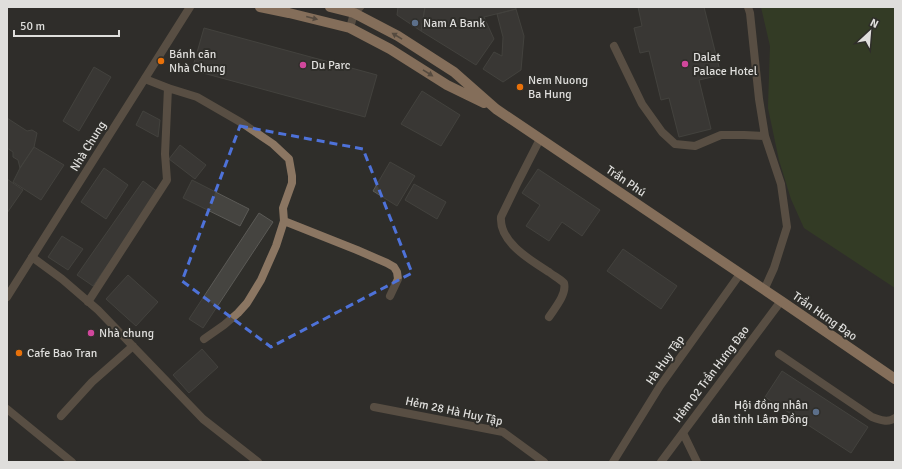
<svg xmlns="http://www.w3.org/2000/svg" width="902" height="469" viewBox="0 0 902 469" font-family="Signika,sans-serif">
<style>
.grass{fill:#394d20}
.building{fill:#454440;stroke:#5b5a56}
.lines{fill:none;stroke-linecap:round;stroke-linejoin:round}
.service{stroke:#8b7662;stroke-width:8}
.minor{stroke:#8b7662;stroke-width:8}
.tertiary{stroke:#8b7662;stroke-width:8}
.primary{stroke:#eabc94;stroke-width:10}
.oneway{fill:#836e5a}
.marked{fill:none;stroke:#4e72d9;stroke-width:3;stroke-dasharray:8 5;stroke-linejoin:round}
.service-dot{fill:#5c6f8a;stroke:#2f2e2a;stroke-width:1.5}
.food-dot{fill:#e8710a;stroke:#2f2e2a;stroke-width:1.5}
.hotel-dot{fill:#d1479c;stroke:#2f2e2a;stroke-width:1.5}
.labels{text-anchor:middle;stroke-width:4;stroke-linejoin:round;paint-order:stroke}
.poi-label{font-size:12px;fill:#dfdedc;stroke:#2f2e2a;text-anchor:start}
.street-label{font-size:12px;fill:#dfdedc;stroke:#2f2e2a}
</style>
<rect width="100%" height="100%" fill="#2f2e2a"/>
<path class="grass" d="M 761,7 L 895,7 L 895,288 L 804,228 L 791,199 L 779,160 L 768,108 L 770,46 Z"/>
<path class="building" d="M 398,7 L 425,7 L 421,31 L 397,15 Z
M 425,7 L 516,7 L 516,9 L 484,17 L 494,39 L 476,65 L 421,31 Z
M 638,7 L 704,7 L 721,75 L 699,80 L 711,129 L 679,137 L 669,98 L 661,100 L 649,51 L 640,53 L 634,28 L 642,26 Z
M 516,9 L 524,36 L 521,70 L 503,82 L 483,69 L 494,52 L 502,56 L 503,37 L 497,14 Z
M 204,28 L 377,75 L 365,117 L 192,70 Z
M 94,67 L 111,77 L 79,131 L 63,121 Z
M 422,91 L 460,115 L 441,146 L 401,124 Z
M 143,111 L 160,120 L 158,137 L 136,125 Z
M 7,118 L 27,131 L 32,130 L 37,133 L 34,147 L 20,168 L 18,160 L 13,157 L 13,152 L 7,148 Z
M 180,145 L 206,165 L 195,179 L 169,159 Z
M 34,147 L 64,165 L 41,200 L 13,182 L 20,168 Z
M 390,162 L 415,176 L 397,206 L 373,191 Z
M 104,168 L 128,185 L 106,219 L 81,202 Z
M 538,169 L 600,210 L 582,236 L 562,222 L 549,241 L 526,226 L 540,205 L 522,193 Z
M 7,179 L 23,190 L 7,213 Z
M 192,180 L 249,209 L 240,226 L 183,198 Z
M 143,181 L 158,192 L 93,286 L 77,275 Z
M 414,184 L 446,202 L 437,219 L 405,200 Z
M 259,213 L 273,222 L 203,328 L 189,319 Z
M 62,236 L 83,249 L 68,270 L 48,257 Z
M 623,249 L 677,286 L 661,309 L 607,271 Z
M 128,275 L 158,302 L 136,326 L 106,299 Z
M 202,349 L 218,367 L 189,393 L 173,375 Z
M 782,371 L 868,427 L 851,453 L 765,397 Z"/>
<g class="lines">
<path class="service" d="M 748,7 L 750,13 L 759,99 L 765,136 L 781,184 L 787,227 L 774,268 L 764,290
M 614,46 L 642,104 L 662,132 L 675,144 L 695,146 L 721,135 L 744,135 L 765,136
M 145,79 L 168,88 L 197,97 L 242,123 L 273,144 L 289,159 L 292,176 L 292,183 L 283,208 L 284,221 L 276,246 L 261,280 L 247,303 L 238,313 L 224,325 L 204,339
M 540,139 L 517,184 L 501,217 C 499,242 530,260 549,272 C 554,276 560,279 564,283 C 567,294 555,308 549,317
M 284,221 L 357,250 L 387,263 L 394,267 L 397,272 L 398,279 L 390,296
M 32,257 L 62,279 L 98,310 L 203,419 L 258,462
M 88,302 L 167,180 L 165,154 L 168,88
M 779,354 L 872,417 C 880,420 888,423 895,418
M 374,407 L 503,432 L 544,462
M 7,409 L 72,462
M 61,416 L 92,382 L 133,346
M 683,433 L 697,462"/>
<path class="minor" d="M 7,297 L 190,7
M 661,462 L 781,301"/>
<path class="tertiary" d="M 350,28 L 354,13 L 360,7
M 613,462 L 660,386 L 740,274"/>
<path class="primary" d="M 260,7 L 289,13 L 350,28 L 390,49 L 447,85 L 484,103
M 330,7 L 354,13 L 398,36 L 454,72 L 496,109 L 781,301 L 895,379"/>
</g>
<defs><path id="oneway-solid" d="M-6-.8H1V-3.2L6.5 0L1 3.2V.8H-6Z"/></defs>
<g class="oneway">
<use href="#oneway-solid" transform="translate(312 18) rotate(14)"/>
<use href="#oneway-solid" transform="translate(397 36) rotate(-149)"/>
<use href="#oneway-solid" transform="translate(428 73) rotate(32)"/>
</g>
<path d="M0 0H902V469H0ZM 240,126 L 363,149 L 412,273 L 271,347 L 182,281 Z" fill="#2f2e2a" fill-opacity=".55" fill-rule="evenodd"/>
<path class="marked" d="M 240,126 L 363,149 L 412,273 L 271,347 L 182,281 Z"/>
<g class="service-dot">
<circle cx="415" cy="23" r="4"/>
<circle cx="816" cy="412" r="4"/>
</g>
<g class="food-dot">
<circle cx="161" cy="61" r="4"/>
<circle cx="520" cy="87" r="4"/>
<circle cx="19" cy="353" r="4"/>
</g>
<g class="hotel-dot">
<circle cx="685" cy="64" r="4"/>
<circle cx="303" cy="65" r="4"/>
<circle cx="91" cy="333" r="4"/>
</g>
<g class="labels">
<g class="poi-label">
<text x="423" y="27">Nam A Bank</text>
<text x="169" y="58">Bánh căn<tspan x="169" dy="14">Nhà Chung</tspan></text>
<text x="693" y="61">Dalat<tspan x="693" dy="14">Palace Hotel</tspan></text>
<text x="311" y="69">Du Parc</text>
<text x="528" y="84">Nem Nuong<tspan x="528" dy="14">Ba Hung</tspan></text>
<text x="99" y="337">Nhà chung</text>
<text x="27" y="357">Cafe Bao Tran</text>
<text x="808" y="409" text-anchor="end">Hội đồng nhân<tspan x="808" dy="14">dân tỉnh Lâm Đồng</tspan></text>
</g>
<g class="street-label">
<text transform="translate(88 146) rotate(-58)" y="4">Nhà Chung</text>
<text transform="translate(626 181) rotate(34)" y="4">Trần Phú</text>
<text transform="translate(825 316) rotate(35)" y="4">Trần Hưng Đạo</text>
<text transform="translate(665 360) rotate(-55)" y="4">Hà Huy Tập</text>
<text transform="translate(711 374) rotate(-53)" y="4">Hẻm 02 Trần Hưng Đạo</text>
<text transform="translate(454 411) rotate(12)" y="4">Hẻm 28 Hà Huy Tập</text>
</g>
</g>
<rect width="902" height="469" fill="none" stroke="#dfdedc" stroke-width="16"/>
<g transform="translate(870 32) rotate(26)" stroke="#2f2e2a" stroke-width="3" paint-order="stroke">
<path d="M0-3L7 15L0 10L-7 15Z" fill="#dfdedc"/>
<text y="-6" font-size="11" font-weight="bold" text-anchor="middle" fill="#dfdedc">N</text>
</g>
<path d="M14 30v6h105v-6" fill="none" stroke="#dfdedc" stroke-width="2"/>
<text x="20" y="30" font-size="12" fill="#dfdedc" stroke="#2f2e2a" stroke-width="3" paint-order="stroke">50 m</text>
</svg>
